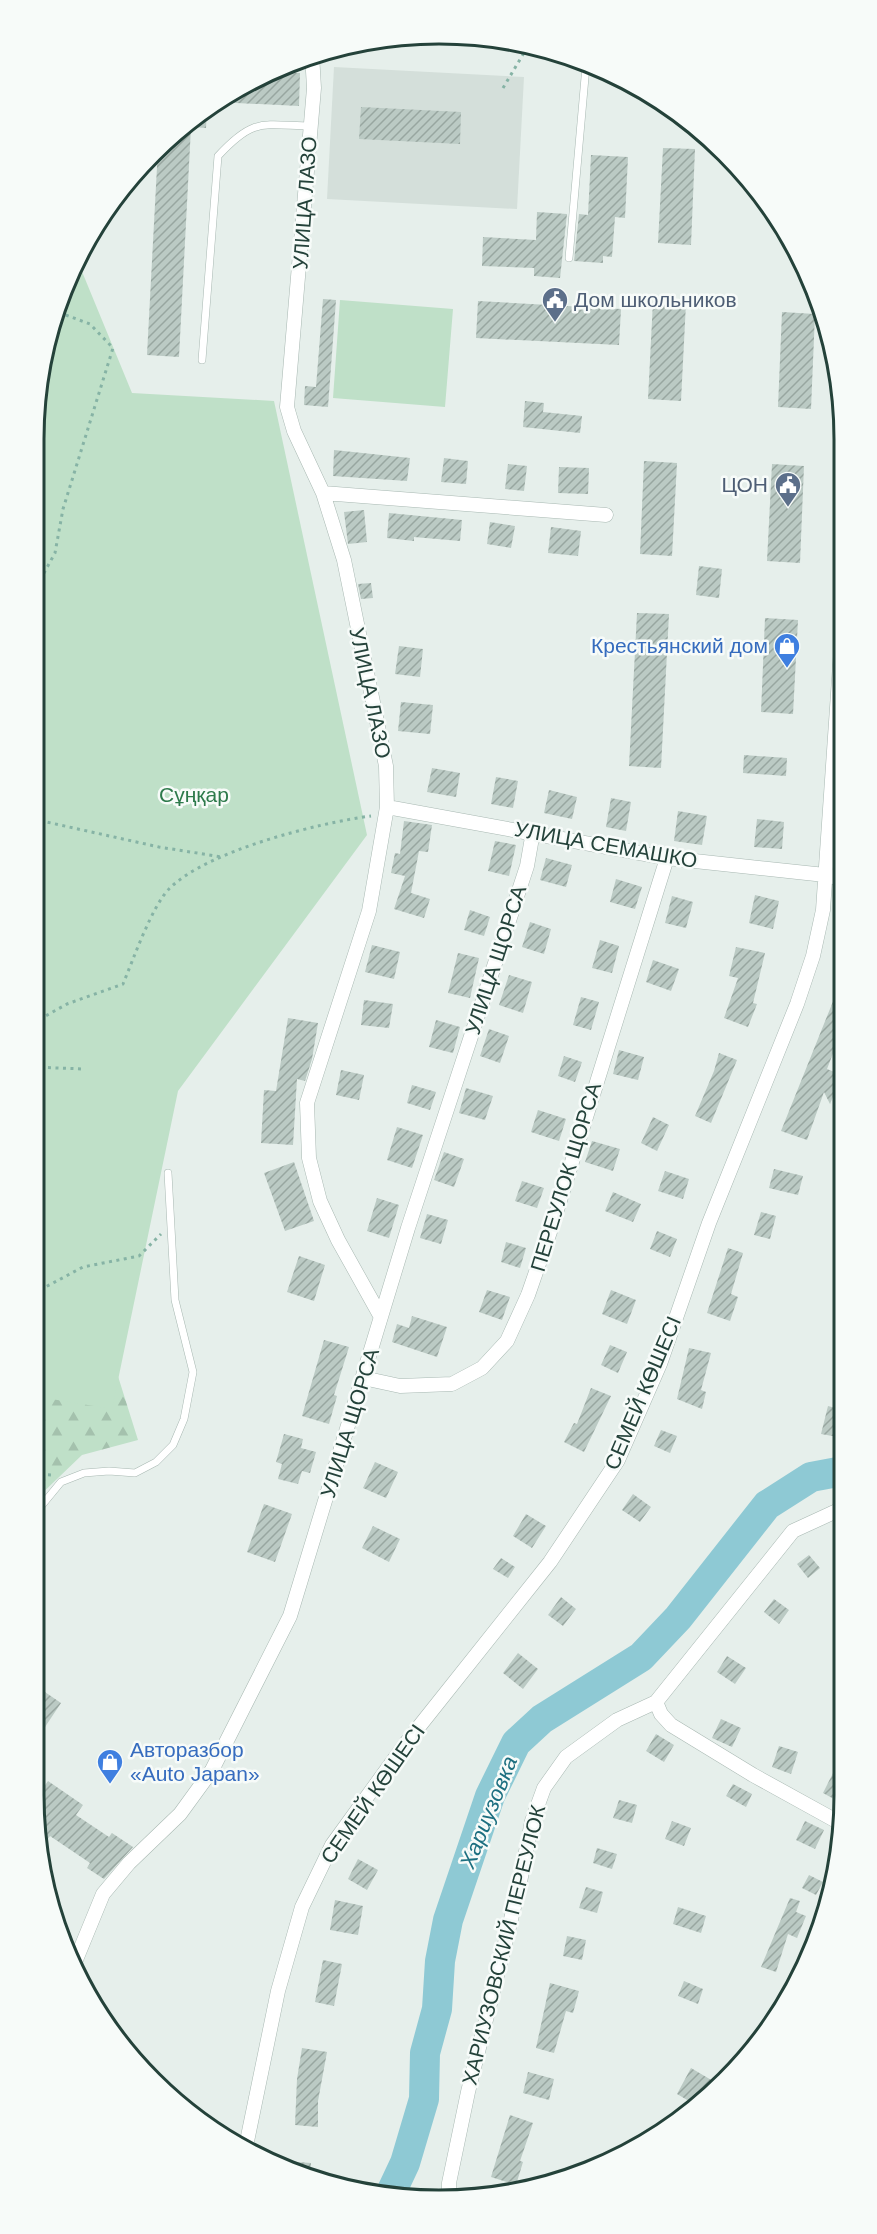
<svg xmlns="http://www.w3.org/2000/svg" width="877" height="2234" viewBox="0 0 877 2234" font-family="Arial,sans-serif">
<style>
.built{fill:#d4dfda}
.forest{fill:url(#forest-firs)}
.park{fill:#bfe0c8}
.lines{fill:none;stroke-linecap:round;stroke-linejoin:round}
.river{stroke:#8ec9d4;stroke-width:30}
.building{fill:url(#building-hatch)}
.lane-casing{stroke:#a8b8b2;stroke-width:8}
.street-casing{stroke:#a8b8b2;stroke-width:15}
.path{stroke:#86b3a5;stroke-width:3;stroke-dasharray:3 4.5;stroke-linecap:butt}
.lane{stroke:#fff;stroke-width:7}
.street{stroke:#fff;stroke-width:14}
.labels{text-anchor:middle;stroke-width:5;stroke-linejoin:round;paint-order:stroke}
.street-label{font-size:21px;fill:#24423a;stroke:#f7fbf9}
.service-label{font-size:21px;fill:#4e5e75;stroke:#f7fbf9;text-anchor:start}
.shop-label{font-size:21px;fill:#366cbe;stroke:#f7fbf9;text-anchor:end}
.park-label{font-size:21px;fill:#2d7a4b;stroke:#f7fbf9}
.water-label{font-size:22px;font-style:italic;fill:#1c6f80;stroke:#f7fbf9}
.rim{fill:none;stroke:#24423a;stroke-width:3}
</style>
<defs>
<pattern id="forest-firs" width="22" height="20" patternUnits="userSpaceOnUse" patternTransform="scale(1.5)"><rect width="22" height="20" fill="#bfe0c8"/><path d="M5 1l3.5 6h-7zM16 11l3.5 6h-7z" fill="#a4c1ad"/></pattern>
<pattern id="building-hatch" width="6" height="6" patternUnits="userSpaceOnUse" patternTransform="scale(1.5)"><rect width="6" height="6" fill="#bbcac4"/><path d="M-1 1l2-2M0 6l6-6M5 7l2-2" fill="none" stroke="#98a6a0"/></pattern>
</defs>
<rect width="100%" height="100%" fill="#e6efeb"/>
<path class="built" d="M 334,67 L 524,77 L 517,209 L 327,199 Z"/>
<path class="forest" d="M 33,1272 L 90,1287 L 138,1440 L 82,1455 L 33,1502 Z"/>
<path class="park" d="M 76,257 L 132,393 L 274,401 L 367,835 L 178,1091 L 112,1409 L 33,1396 L 33,439 L 47,333 Z
M 340,300 L 453,309 L 445,407 L 333,398 Z"/>
<g class="lines">
<path class="river" d="M 389,2197 L 405,2163 L 424,2099 L 425,2053 L 437,2009 L 440,1961 L 448,1920 L 490,1796 L 516,1743 L 542,1719 L 641,1657 L 678,1618 L 767,1505 L 811,1477 L 843,1471"/>
</g>
<path class="building" d="M 270,72 L 300,73 L 299,106 L 216,102 L 236,87 Z
M 361,107 L 461,112 L 460,144 L 359,139 Z
M 207,108 L 206,128 L 191,127 L 179,357 L 147,355 L 158,148 L 171,133 Z
M 663,148 L 695,149 L 691,245 L 658,243 Z
M 591,155 L 628,157 L 625,218 L 615,217 L 612,257 L 603,256 L 603,263 L 574,261 L 579,214 L 588,215 Z
M 537,212 L 567,214 L 560,278 L 534,276 L 534,268 L 482,266 L 483,237 L 536,240 Z
M 323,299 L 336,300 L 328,407 L 304,405 L 305,386 L 316,387 Z
M 478,301 L 621,309 L 619,345 L 476,338 Z
M 653,301 L 686,303 L 681,401 L 648,399 Z
M 782,312 L 815,314 L 811,409 L 778,407 Z
M 525,401 L 544,403 L 543,412 L 582,416 L 580,433 L 523,427 Z
M 334,450 L 410,458 L 407,481 L 333,476 Z
M 444,458 L 468,461 L 466,484 L 441,482 Z
M 644,461 L 677,463 L 672,556 L 640,554 Z
M 508,464 L 527,466 L 524,491 L 505,489 Z
M 772,464 L 804,466 L 800,563 L 767,561 Z
M 559,467 L 589,468 L 588,494 L 558,493 Z
M 364,510 L 367,542 L 348,544 L 344,512 Z
M 389,513 L 462,520 L 460,541 L 414,537 L 414,541 L 387,538 Z
M 490,522 L 515,526 L 511,548 L 487,544 Z
M 551,527 L 581,531 L 578,556 L 548,553 Z
M 699,566 L 722,569 L 719,598 L 696,595 Z
M 371,583 L 373,598 L 361,599 L 358,584 Z
M 637,613 L 669,614 L 661,768 L 629,766 Z
M 765,618 L 798,620 L 793,714 L 761,712 Z
M 399,646 L 423,649 L 420,677 L 395,674 Z
M 401,702 L 433,705 L 430,734 L 398,731 Z
M 744,755 L 787,758 L 786,776 L 743,773 Z
M 432,768 L 460,773 L 456,797 L 427,792 Z
M 496,777 L 518,781 L 513,808 L 491,804 Z
M 549,790 L 577,797 L 572,819 L 544,813 Z
M 611,798 L 631,802 L 626,831 L 606,827 Z
M 678,811 L 707,816 L 702,845 L 674,841 Z
M 757,819 L 784,822 L 782,849 L 754,847 Z
M 404,821 L 432,825 L 428,852 L 419,851 L 411,893 L 430,899 L 424,918 L 394,909 L 405,876 L 391,873 L 395,853 L 400,854 Z
M 495,841 L 516,845 L 509,876 L 488,871 Z
M 546,858 L 572,865 L 566,887 L 540,880 Z
M 616,879 L 642,887 L 635,909 L 610,902 Z
M 755,895 L 779,901 L 773,929 L 749,923 Z
M 672,896 L 693,902 L 686,928 L 665,923 Z
M 470,910 L 490,917 L 484,936 L 464,930 Z
M 530,922 L 551,929 L 544,954 L 522,947 Z
M 600,940 L 619,946 L 612,973 L 592,968 Z
M 372,945 L 400,952 L 394,979 L 365,972 Z
M 736,947 L 765,953 L 753,1003 L 757,1004 L 748,1027 L 724,1018 L 738,978 L 729,976 Z
M 458,953 L 479,958 L 470,998 L 448,993 Z
M 653,960 L 679,969 L 671,991 L 646,982 Z
M 509,975 L 532,982 L 523,1013 L 499,1005 Z
M 842,979 L 842,1030 L 827,1069 L 842,1075 L 830,1104 L 824,1092 L 807,1140 L 781,1131 Z
M 581,997 L 599,1002 L 591,1030 L 573,1025 Z
M 364,1000 L 393,1004 L 389,1028 L 361,1025 Z
M 288,1018 L 318,1023 L 312,1059 L 305,1081 L 297,1079 L 293,1145 L 261,1143 L 264,1090 L 276,1091 Z
M 436,1020 L 460,1027 L 453,1053 L 429,1047 Z
M 489,1029 L 509,1036 L 500,1063 L 480,1056 Z
M 619,1050 L 644,1057 L 638,1080 L 613,1074 Z
M 719,1053 L 737,1060 L 711,1123 L 695,1116 L 714,1071 Z
M 564,1056 L 582,1062 L 575,1082 L 558,1076 Z
M 341,1070 L 364,1075 L 359,1100 L 336,1095 Z
M 412,1085 L 436,1092 L 430,1110 L 407,1103 Z
M 466,1088 L 493,1096 L 485,1120 L 459,1113 Z
M 538,1110 L 566,1119 L 559,1141 L 531,1132 Z
M 653,1117 L 669,1125 L 657,1151 L 641,1143 Z
M 397,1127 L 423,1135 L 412,1168 L 387,1160 Z
M 592,1141 L 620,1149 L 613,1171 L 585,1162 Z
M 444,1152 L 464,1159 L 454,1187 L 434,1180 Z
M 294,1162 L 314,1221 L 285,1231 L 264,1173 Z
M 774,1169 L 803,1176 L 798,1195 L 769,1188 Z
M 665,1171 L 689,1179 L 683,1199 L 658,1191 Z
M 522,1181 L 544,1188 L 537,1208 L 515,1201 Z
M 613,1192 L 641,1204 L 633,1222 L 605,1211 Z
M 377,1198 L 399,1205 L 389,1238 L 367,1231 Z
M 761,1212 L 776,1216 L 770,1239 L 754,1235 Z
M 427,1214 L 448,1220 L 441,1244 L 420,1238 Z
M 657,1231 L 677,1239 L 670,1257 L 650,1249 Z
M 506,1242 L 526,1248 L 520,1268 L 501,1262 Z
M 728,1248 L 743,1253 L 731,1294 L 738,1297 L 730,1321 L 707,1313 Z
M 299,1256 L 325,1265 L 314,1301 L 287,1292 Z
M 487,1290 L 510,1297 L 502,1320 L 479,1312 Z
M 611,1290 L 636,1300 L 627,1324 L 602,1314 Z
M 412,1316 L 447,1327 L 437,1357 L 392,1342 L 397,1324 L 409,1328 Z
M 324,1340 L 349,1347 L 334,1395 L 337,1396 L 329,1424 L 302,1416 Z
M 610,1345 L 627,1352 L 618,1373 L 601,1365 Z
M 689,1348 L 711,1353 L 701,1390 L 706,1392 L 702,1409 L 677,1399 Z
M 591,1388 L 611,1396 L 584,1452 L 564,1442 L 574,1423 L 577,1424 Z
M 828,1406 L 843,1410 L 838,1437 L 821,1434 Z
M 661,1430 L 677,1436 L 670,1453 L 654,1446 Z
M 284,1434 L 303,1439 L 301,1448 L 316,1452 L 310,1473 L 302,1471 L 298,1484 L 278,1479 L 282,1464 L 276,1462 Z
M 375,1462 L 398,1472 L 386,1498 L 363,1488 Z
M 633,1494 L 651,1507 L 640,1522 L 622,1510 Z
M 264,1504 L 292,1514 L 275,1562 L 247,1552 Z
M 526,1514 L 546,1526 L 532,1548 L 513,1536 Z
M 373,1526 L 400,1539 L 389,1562 L 362,1548 Z
M 809,1555 L 820,1568 L 808,1578 L 797,1564 Z
M 501,1558 L 515,1567 L 508,1578 L 493,1569 Z
M 561,1597 L 576,1609 L 563,1626 L 548,1615 Z
M 774,1599 L 789,1610 L 779,1624 L 764,1612 Z
M 518,1653 L 538,1669 L 523,1689 L 503,1673 Z
M 727,1656 L 746,1668 L 735,1684 L 717,1672 Z
M 42,1690 L 61,1703 L 33,1745 L 33,1703 Z
M 721,1719 L 741,1728 L 732,1747 L 712,1738 Z
M 656,1734 L 674,1745 L 664,1762 L 646,1751 Z
M 779,1746 L 798,1752 L 791,1774 L 772,1767 Z
M 833,1773 L 844,1779 L 843,1804 L 823,1793 Z
M 48,1781 L 83,1805 L 76,1815 L 109,1837 L 112,1833 L 133,1847 L 104,1879 L 87,1868 L 90,1863 L 50,1836 L 47,1840 L 39,1835 L 33,1785 L 41,1791 Z
M 733,1784 L 752,1794 L 746,1807 L 726,1796 Z
M 619,1800 L 637,1805 L 632,1823 L 613,1818 Z
M 672,1821 L 691,1828 L 684,1846 L 665,1839 Z
M 805,1821 L 824,1830 L 815,1849 L 796,1840 Z
M 597,1848 L 617,1854 L 612,1869 L 593,1863 Z
M 358,1859 L 378,1870 L 367,1890 L 348,1879 Z
M 809,1875 L 823,1882 L 816,1895 L 802,1888 Z
M 586,1887 L 603,1892 L 597,1913 L 579,1908 Z
M 790,1898 L 800,1901 L 796,1912 L 806,1916 L 797,1938 L 788,1934 L 776,1972 L 761,1967 Z
M 335,1900 L 363,1906 L 358,1935 L 330,1930 Z
M 678,1907 L 706,1916 L 701,1933 L 673,1924 Z
M 567,1936 L 586,1940 L 582,1960 L 563,1956 Z
M 323,1960 L 342,1964 L 334,2006 L 315,2002 Z
M 684,1981 L 703,1989 L 698,2004 L 678,1996 Z
M 550,1983 L 579,1991 L 573,2013 L 566,2011 L 554,2053 L 536,2048 Z
M 302,2048 L 327,2052 L 318,2101 L 318,2127 L 295,2125 L 297,2079 Z
M 691,2068 L 713,2081 L 706,2093 L 694,2104 L 677,2094 Z
M 528,2072 L 554,2079 L 549,2100 L 523,2093 Z
M 510,2115 L 533,2123 L 520,2161 L 523,2162 L 516,2185 L 491,2177 Z
M 270,2160 L 311,2163 L 309,2180 L 269,2162 Z"/>
<g class="lines">
<g class="lane-casing">
<path id="lane" d="M 569,258 L 586,66
M 202,360 L 218,156 C 254,117 262,125 311,126
M 33,1516 L 61,1482 L 84,1473 L 109,1471 L 135,1473 L 156,1462 L 173,1445 L 184,1419 L 193,1372 L 175,1300 L 168,1173"/>
</g>
<g class="street-casing">
<path id="street" d="M 312,54 L 314,88 L 287,407 L 294,431 L 323,493 L 344,560 L 386,766 L 387,807 L 369,911 L 307,1103 L 309,1158 L 320,1201 L 338,1240 L 381,1317
M 323,493 L 606,515
M 387,807 L 667,858 L 825,875 L 842,879
M 363,1378 L 400,1386 L 452,1384 L 482,1368 L 507,1341 L 528,1295 L 552,1226 L 667,858
M 656,1702 L 661,1714 L 671,1725 L 753,1775 L 840,1823
M 73,1967 L 103,1894 L 129,1863 L 180,1814 L 212,1770 L 290,1616 L 408,1228 L 527,866 L 533,832
M 245,2151 L 278,1991 L 302,1907 L 332,1845 L 406,1743 L 550,1562 L 618,1460 L 660,1364 L 709,1223 L 797,1004 L 813,956 L 823,910 L 841,650
M 449,2195 L 449,2183 L 468,2092 L 519,1887 L 532,1821 L 544,1788 L 566,1757 L 617,1720 L 656,1702 L 793,1531 L 843,1508"/>
</g>
<path class="path" d="M 289,63 L 298,65
M 503,88 L 528,46
M 33,593 L 55,553 L 63,509 L 113,348 L 90,324 L 55,311
M 33,819 L 159,847 L 222,857
M 33,1023 L 67,1004 L 123,984 C 133,960 152,906 169,889 C 206,851 318,823 371,816
M 33,1067 L 84,1069
M 33,1291 L 38,1291 L 83,1267 L 139,1256 L 161,1234
M 33,1474 L 52,1475"/>
<use href="#lane" class="lane"/>
<use href="#street" class="street"/>
</g>
<defs>
<g id="civic-pin" transform="scale(1.35)"><path d="M0 17L-7.5 6A9.5 9.5 0 1 1 7.5 6Z" fill="#5c6f8a" stroke="#f7fbf9"/><path d="M-.6-6.5H3V-4.5H.6V-3L4-1V1h2V6H-6V1h2V-1L-.6-3ZM-1.2 2.5V6h2.4V2.5Z" fill="#fff"/></g>
<g id="shop-pin" transform="scale(1.35)"><path d="M0 17L-7.5 6A9.5 9.5 0 1 1 7.5 6Z" fill="#3f7fe0" stroke="#f7fbf9"/><path d="M-5-2.5h2.3a2.7 3.5 0 0 1 5.4 0H5L5.5 6h-11ZM-1.5-2.5h3a1.5 2.3 0 0 0-3 0Z" fill="#fff"/></g>
</defs>
<g fill-rule="evenodd">
<use href="#civic-pin" x="555" y="300"/>
<use href="#civic-pin" x="788" y="485"/>
<use href="#shop-pin" x="787" y="646"/>
<use href="#shop-pin" x="110" y="1762"/>
</g>
<g class="labels">
<g class="street-label">
<text transform="translate(305 203) rotate(-86)" y="7">УЛИЦА ЛАЗО</text>
<text transform="translate(370 693) rotate(78)" y="7">УЛИЦА ЛАЗО</text>
<text transform="translate(606 845) rotate(10)" y="7">УЛИЦА СЕМАШКО</text>
<text transform="translate(496 960) rotate(-72)" y="7">УЛИЦА ЩОРСА</text>
<text transform="translate(566 1177) rotate(-73)" y="7">ПЕРЕУЛОК ЩОРСА</text>
<text transform="translate(643 1393) rotate(-67)" y="7">СЕМЕЙ КӨШЕСІ</text>
<text transform="translate(350 1423) rotate(-73)" y="7">УЛИЦА ЩОРСА</text>
<text transform="translate(373 1794) rotate(-55)" y="7">СЕМЕЙ КӨШЕСІ</text>
<text transform="translate(504 1945) rotate(-76)" y="7">ХАРИУЗОВСКИЙ ПЕРЕУЛОК</text>
</g>
<g class="service-label">
<text x="574" y="307">Дом школьников</text>
<text x="768" y="492" text-anchor="end">ЦОН</text>
</g>
<g class="shop-label">
<text x="768" y="653">Крестьянский дом</text>
<text x="130" y="1757" text-anchor="start">Авторазбор<tspan x="130" dy="24">«Auto Japan»</tspan></text>
</g>
<g class="park-label">
<text x="194" y="802">Сұңқар</text>
</g>
<g class="water-label">
<text transform="translate(488 1812) rotate(-68)" y="8">Хариузовка</text>
</g>
</g>
<path d="M0 0H877V2234H0ZM439 44H439A395 395 0 0 1 834 439V1795A395 395 0 0 1 439 2190H439A395 395 0 0 1 44 1795V439A395 395 0 0 1 439 44Z" fill="#f7fbf9" fill-rule="evenodd"/>
<path class="rim" d="M439 44H439A395 395 0 0 1 834 439V1795A395 395 0 0 1 439 2190H439A395 395 0 0 1 44 1795V439A395 395 0 0 1 439 44Z"/>
</svg>
